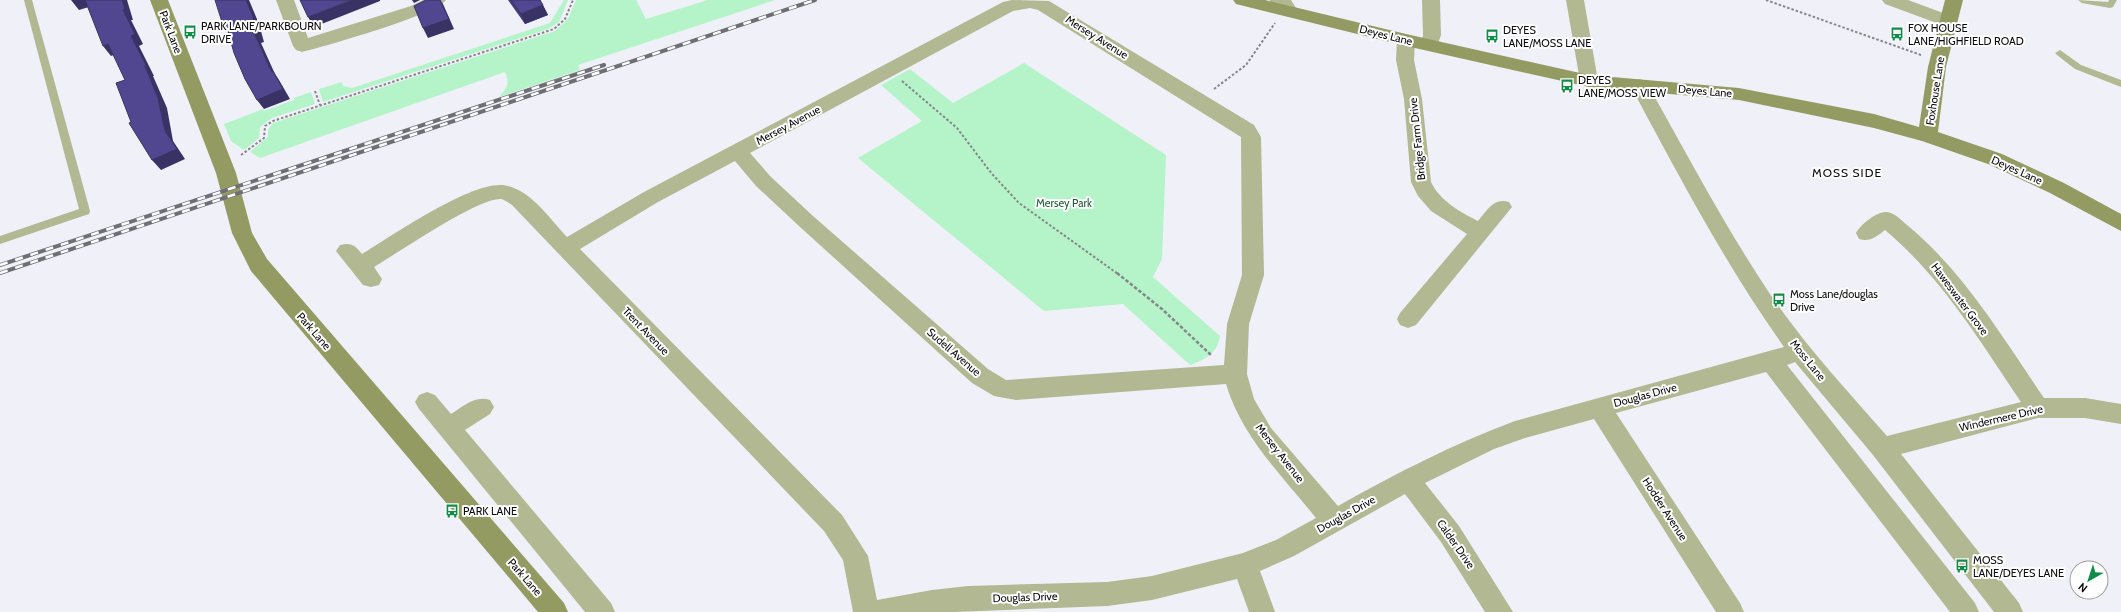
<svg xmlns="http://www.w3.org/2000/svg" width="2121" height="612" viewBox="0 0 2121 612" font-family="Cabin,sans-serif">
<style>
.green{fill:#b4f4c8}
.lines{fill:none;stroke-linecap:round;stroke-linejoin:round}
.path-far1{stroke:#85858b;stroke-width:2;stroke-dasharray:2.5 2;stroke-linecap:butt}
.path{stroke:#85858b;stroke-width:2.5;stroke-dasharray:3.5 2;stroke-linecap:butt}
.lane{fill:#b1b892;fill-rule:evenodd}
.street{fill:#b1b892;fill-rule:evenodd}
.secondary{fill:#939b62;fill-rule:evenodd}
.rail-casing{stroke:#6e6e74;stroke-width:4}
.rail{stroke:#fefefe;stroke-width:2.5;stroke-dasharray:8;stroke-linecap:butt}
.wall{fill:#463d7c}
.shaded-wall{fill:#393265}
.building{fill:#514790;stroke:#393265}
.labels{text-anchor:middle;stroke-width:4;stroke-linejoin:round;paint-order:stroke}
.poi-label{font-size:11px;fill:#0b0b0e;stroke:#fefefe;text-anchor:start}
.street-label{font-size:11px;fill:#0b0b0e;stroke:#fefefe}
.park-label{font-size:11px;fill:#1f5d38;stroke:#fefefe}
.neighbourhood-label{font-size:12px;letter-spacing:1px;fill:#0b0b0e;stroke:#fefefe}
</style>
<rect width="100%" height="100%" fill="#f0f0f9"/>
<path class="green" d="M 564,0 L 568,0 L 559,22 L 548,29 L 323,102 L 319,89 L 342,82 L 343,86 L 352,88 L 550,23 Z
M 576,0 L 636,0 L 646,19 L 708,0 L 775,0 L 578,65 L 580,70 L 499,97 C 507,88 510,84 505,72 L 260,158 L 250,152 L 268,137 L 268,130 L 273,123 L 555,31 L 568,19 Z
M 1024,63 L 1166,155 L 1162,259 L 1153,277 L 1220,336 C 1217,354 1206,359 1190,365 L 1123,304 L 1044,311 L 858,158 L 922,121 L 881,85 L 910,69 L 953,103 Z
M 311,92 L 315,104 L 272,118 L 260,127 L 259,138 L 244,150 L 231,141 L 224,124 L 263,109 L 264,111 L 294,100 L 294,98 Z"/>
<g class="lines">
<path class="path-far1" d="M 1766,0 L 1921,55
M 902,81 L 957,128 L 992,174 L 1019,203 L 1118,274
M 1214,89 L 1246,65 L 1275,23
M 315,91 L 320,105
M 241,155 L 264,138 L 265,126 L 273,121 L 554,29 L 565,19 L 573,0"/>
<path class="path" d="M 1117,273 L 1162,309 L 1211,355"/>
<path class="lane" d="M 24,0 L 32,0 L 90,211 L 89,214 L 0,244 L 0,236 L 79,209 Z
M 2078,0 L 2108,2 L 2109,0 L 2117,0 L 2113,7 L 2110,8 L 2082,3 Z
M 2060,50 L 2081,65 L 2121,80 L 2121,87 L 2075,69 L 2057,55 L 2055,53 Z"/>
<path class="street" d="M 276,0 L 294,0 L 308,38 L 411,6 L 423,0 L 446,0 C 435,15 326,46 302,52 L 296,50 L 293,46 Z
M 1012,0 L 1049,1 L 1254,125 L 1261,137 L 1264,275 L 1249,324 L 1247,374 L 1254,399 L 1271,428 L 1338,506 C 1395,474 1453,444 1515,421 L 1784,347 C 1725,264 1678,174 1630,85 L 1632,81 L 1639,79 L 1646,81 L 1648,85 C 1687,154 1724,225 1768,291 C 1803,343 1846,389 1887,436 L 2021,402 C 1980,341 1942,278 1885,230 C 1876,237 1870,242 1859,239 L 1856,233 C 1860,225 1877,211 1887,212 C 1895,213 1901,220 1907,225 C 1964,272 2003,338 2044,398 L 2085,398 L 2121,404 L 2121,424 L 2085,418 L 2038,418 L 1901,454 L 2019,603 L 2023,612 L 1994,612 L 1873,455 L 1795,362 L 1787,365 L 1975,603 L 1979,612 L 1950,612 L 1766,372 L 1616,413 L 1740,603 L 1744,612 L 1716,612 L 1594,419 L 1525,438 L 1494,449 L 1425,483 L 1459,526 L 1513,612 L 1485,612 L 1441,542 L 1405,494 L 1294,556 L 1260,571 L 1275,612 L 1249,612 L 1237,579 L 1152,600 L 1107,606 L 954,612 L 853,612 L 843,560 L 824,531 L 512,205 C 509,203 505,200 501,199 C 479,197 396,254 374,267 L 382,279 L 379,285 L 371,287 L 363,285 L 336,251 L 340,245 C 351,242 355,245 362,254 C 393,235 467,184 501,185 C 506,185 512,187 516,189 C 534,196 553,222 567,237 L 644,192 L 1003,2 ZM 1030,8 L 1038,10 L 1241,137 L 1242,275 L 1227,324 L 1224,365 L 1006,380 L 988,369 L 813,216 L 770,176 L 750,153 L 1013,11 ZM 735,161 L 756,186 L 799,226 L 972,383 L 994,396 L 1016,400 L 1226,384 C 1241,436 1283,477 1316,518 L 1276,540 L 1243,553 L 1152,576 L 1107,582 L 968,586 L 932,590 L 877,600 L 868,556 L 842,515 L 580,249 L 658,202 Z
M 1269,0 L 1291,0 L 1298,11 L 1295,15 L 1289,17 L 1283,15 L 1278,8 Z
M 1422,0 L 1440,0 L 1441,35 L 1436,49 L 1430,51 L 1424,49 L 1421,45 L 1423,35 Z
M 1566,0 L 1584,0 L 1598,81 L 1596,85 L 1589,87 L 1582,85 L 1580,81 Z
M 1882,0 L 1908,0 L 1954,17 L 1957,21 L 1954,25 L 1948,27 L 1942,25 L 1885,4 Z
M 1406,34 L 1412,36 L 1415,40 L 1414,60 L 1422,99 L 1431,182 C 1440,201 1460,212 1478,221 C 1487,210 1494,197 1509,202 L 1512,207 L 1416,325 L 1408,328 L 1400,325 L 1397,319 L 1400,313 L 1467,234 L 1431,211 L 1418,196 L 1411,182 L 1404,99 L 1396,60 L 1397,40 L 1400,36 Z
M 427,392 L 435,395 L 451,414 C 464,406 475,395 490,400 L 494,407 L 490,414 L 465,430 L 611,603 L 615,612 L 585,612 L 419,409 L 415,402 L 419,395 Z"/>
<path class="secondary" d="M 150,0 L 168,0 L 236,173 L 252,233 L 267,259 L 564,603 L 568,612 L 538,612 L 251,271 L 232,233 L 216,173 Z
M 1233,0 L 1265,0 L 1406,34 L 1589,75 L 1739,88 L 1874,114 L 1919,127 L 1928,67 L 1945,0 L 1963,0 L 1946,67 L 1938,132 L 2002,154 L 2064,183 L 2121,214 L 2121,231 L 2050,193 L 1988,164 L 1922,141 L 1874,128 L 1739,100 L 1589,87 L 1406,46 L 1236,4 Z"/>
<g class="rail-casing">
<path id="rail" d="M 0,265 L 604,65
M 0,273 L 815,0"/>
</g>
<use href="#rail" class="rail"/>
</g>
<path class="wall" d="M 508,0 L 540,0 L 548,15 L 525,24 Z"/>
<path class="shaded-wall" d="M 71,0 L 87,0 L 92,6 L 79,10 Z
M 122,0 L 127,0 L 133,20 L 131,20 L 143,44 L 139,46 L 154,76 L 153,76 L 167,108 L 173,141 L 185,159 L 161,170 L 152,160 L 165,131 L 131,36 L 123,10 Z
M 246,0 L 249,0 L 259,24 L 264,42 L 261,43 L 275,74 L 279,80 L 290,99 L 264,109 L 257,100 L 271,71 L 254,33 Z
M 352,0 L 380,0 L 380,1 L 314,27 L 308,17 Z
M 412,0 L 420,0 L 414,3 Z
M 440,0 L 443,4 L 454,29 L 428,38 L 423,28 Z
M 543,5 L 548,15 L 525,24 L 521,14 Z
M 225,21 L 229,32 L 222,22 Z
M 108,44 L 116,54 L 111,56 L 103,46 Z"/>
<path class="building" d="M 85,0 L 122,0 L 125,9 L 123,10 L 135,34 L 131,36 L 146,65 L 145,66 L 158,98 L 165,131 L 177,149 L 152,160 L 129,123 L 131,122 L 116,83 L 125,80 L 108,44 L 103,46 Z
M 215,0 L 246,0 L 252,14 L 258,32 L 254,33 L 271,71 L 273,71 L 283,89 L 257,100 L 245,79 L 234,53 L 225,21 L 222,22 Z
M 300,0 L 352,0 L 308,17 Z
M 426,0 L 440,0 L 449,19 L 423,28 L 414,6 Z
M 511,0 L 540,0 L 543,5 L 521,14 Z"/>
<defs>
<g id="bus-bare" transform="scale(1.08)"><path d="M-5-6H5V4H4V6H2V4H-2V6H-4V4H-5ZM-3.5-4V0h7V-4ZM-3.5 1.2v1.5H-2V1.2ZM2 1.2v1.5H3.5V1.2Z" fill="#0e8c48" stroke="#fefefe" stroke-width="2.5" paint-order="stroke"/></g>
</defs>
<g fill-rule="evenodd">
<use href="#bus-bare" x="190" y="32"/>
<use href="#bus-bare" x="1897" y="34"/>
<use href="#bus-bare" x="1492" y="36"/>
<use href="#bus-bare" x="1567" y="86"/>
<use href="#bus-bare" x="1779" y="300"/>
<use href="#bus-bare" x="452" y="511"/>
<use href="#bus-bare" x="1962" y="566"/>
</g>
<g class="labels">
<g class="poi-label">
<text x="201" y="30">PARK LANE/PARKBOURN<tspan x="201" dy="13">DRIVE</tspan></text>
<text x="1908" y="32">FOX HOUSE<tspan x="1908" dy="13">LANE/HIGHFIELD ROAD</tspan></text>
<text x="1503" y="34">DEYES<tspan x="1503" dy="13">LANE/MOSS LANE</tspan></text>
<text x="1578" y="84">DEYES<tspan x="1578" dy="13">LANE/MOSS VIEW</tspan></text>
<text x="1790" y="298">Moss Lane/douglas<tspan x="1790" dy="13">Drive</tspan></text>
<text x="463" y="515">PARK LANE</text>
<text x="1973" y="564">MOSS<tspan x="1973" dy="13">LANE/DEYES LANE</tspan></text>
</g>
<g class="street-label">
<text transform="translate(171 32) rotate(69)" y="4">Park Lane</text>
<text transform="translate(1386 35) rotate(14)" y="4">Deyes Lane</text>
<text transform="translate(1097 37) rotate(32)" y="4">Mersey Avenue</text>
<text transform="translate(1705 91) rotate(5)" y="4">Deyes Lane</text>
<text transform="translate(1935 91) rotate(-81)" y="4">Foxhouse Lane</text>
<text transform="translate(788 125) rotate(-28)" y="4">Mersey Avenue</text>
<text transform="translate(1417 139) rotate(-96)" y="4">Bridge Farm Drive</text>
<text transform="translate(2017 170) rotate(24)" y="4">Deyes Lane</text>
<text transform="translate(1960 299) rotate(53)" y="4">Haweswater Grove</text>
<text transform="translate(314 331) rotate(49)" y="4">Park Lane</text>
<text transform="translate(646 331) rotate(46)" y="4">Trent Avenue</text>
<text transform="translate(954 352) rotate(41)" y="4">Sudell Avenue</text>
<text transform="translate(1808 360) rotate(51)" y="4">Moss Lane</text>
<text transform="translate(1645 395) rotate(-15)" y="4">Douglas Drive</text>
<text transform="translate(2001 418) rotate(-13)" y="4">Windermere Drive</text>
<text transform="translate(1280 453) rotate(52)" y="4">Mersey Avenue</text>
<text transform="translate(1665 509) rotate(57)" y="4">Hodder Avenue</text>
<text transform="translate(1346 514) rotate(-29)" y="4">Douglas Drive</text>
<text transform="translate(1456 544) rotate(55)" y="4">Calder Drive</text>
<text transform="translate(525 577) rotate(49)" y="4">Park Lane</text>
<text transform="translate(1025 597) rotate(-2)" y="4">Douglas Drive</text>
</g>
<g class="park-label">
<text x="1064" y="207">Mersey Park</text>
</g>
<g class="neighbourhood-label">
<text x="1847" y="177">MOSS SIDE</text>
</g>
</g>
<g transform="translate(2089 580) rotate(219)"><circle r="19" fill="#fefefe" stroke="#9d9d9e"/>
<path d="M0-3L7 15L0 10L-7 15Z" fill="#0e8c48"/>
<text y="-6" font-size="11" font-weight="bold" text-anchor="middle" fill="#0b0b0e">N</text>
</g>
</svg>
